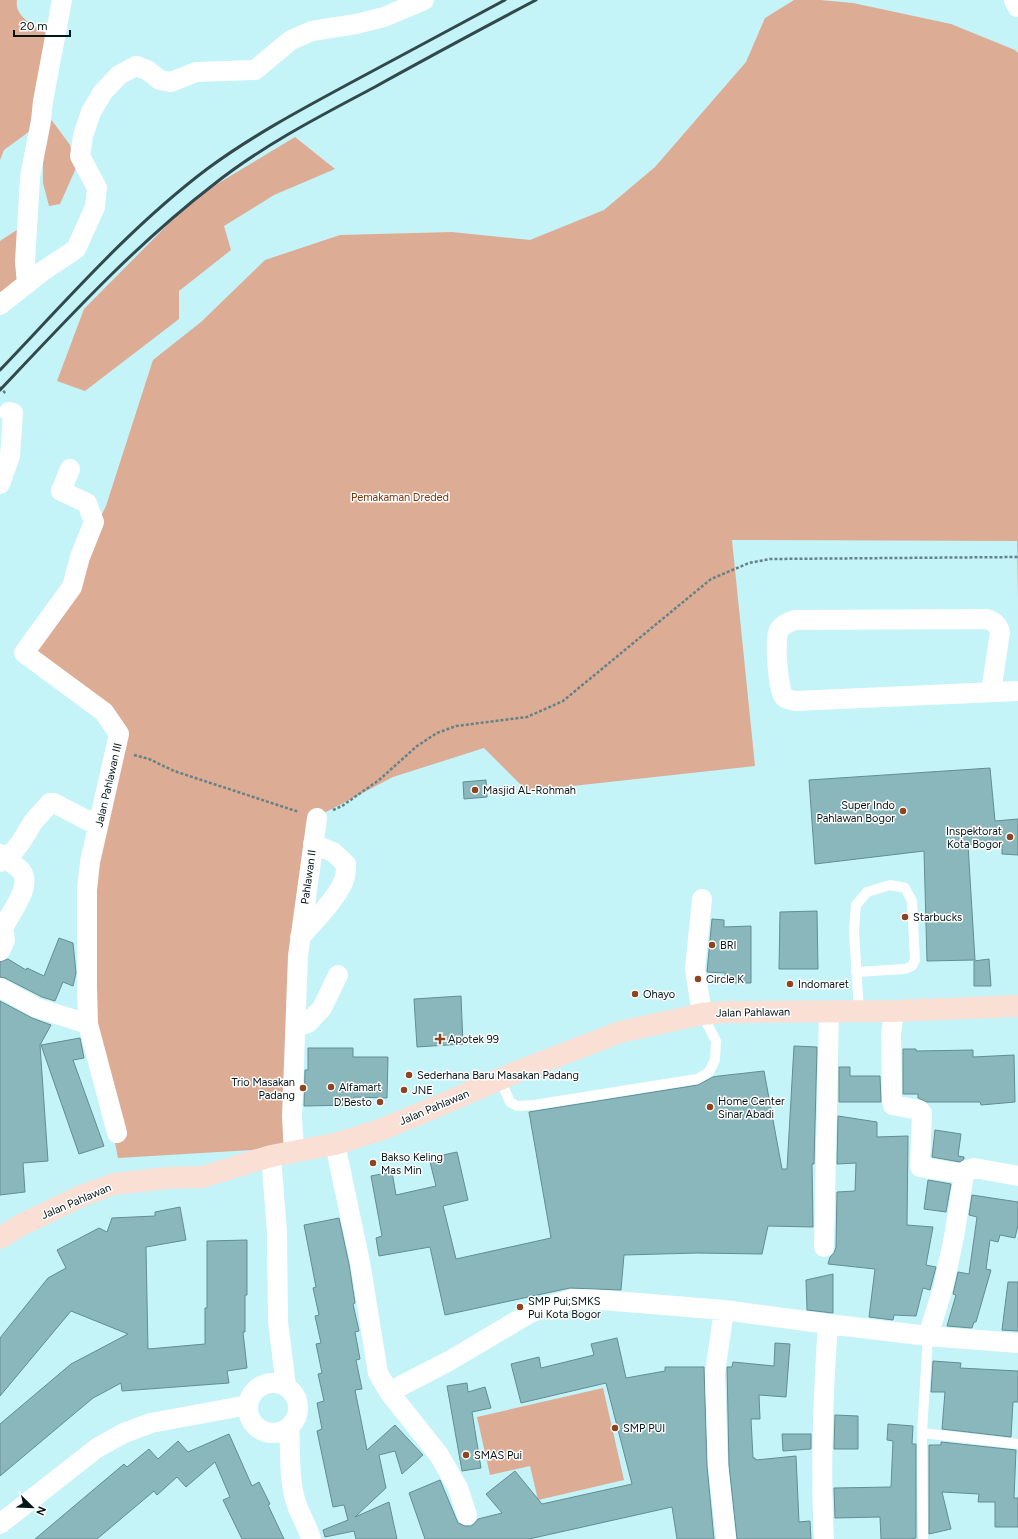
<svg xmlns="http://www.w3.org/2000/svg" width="1018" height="1539" viewBox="0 0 1018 1539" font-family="Figtree,sans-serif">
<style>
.green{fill:#ddac95}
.building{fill:#8ab7bc;stroke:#628d93}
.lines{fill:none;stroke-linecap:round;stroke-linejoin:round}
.path{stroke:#638386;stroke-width:2.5;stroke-dasharray:3 2;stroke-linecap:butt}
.service{stroke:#fff;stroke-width:10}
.minor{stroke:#fff;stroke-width:20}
.tertiary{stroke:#fff;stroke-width:22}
.primary{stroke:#fae0d4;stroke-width:22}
.rail{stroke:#31494c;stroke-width:3}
.poi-dot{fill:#8c4520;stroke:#fff;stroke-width:1.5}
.labels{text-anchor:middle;stroke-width:3;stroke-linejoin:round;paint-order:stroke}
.park-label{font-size:11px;fill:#7b3409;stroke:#fff}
.street-label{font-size:11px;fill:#051618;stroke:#fff}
.poi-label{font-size:11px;fill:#051618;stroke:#fff;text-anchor:start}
</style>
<rect width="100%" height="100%" fill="#c4f3f8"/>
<path class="green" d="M 0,0 L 17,0 C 14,17 35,26 46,33 L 42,107 L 70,145 L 76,168 L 60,204 L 49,206 L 43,183 L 43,148 L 34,128 L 4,150 L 0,160 Z
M 794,0 L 820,0 L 853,3 L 951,24 L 1015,50 L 1018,53 L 1018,600 L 1017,541 L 732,540 L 755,766 L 527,791 L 484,748 L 393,777 L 324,813 L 284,1148 L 118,1158 L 84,982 L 88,846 L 119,733 L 19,656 L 69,580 L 106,506 L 153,360 L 201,322 L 265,260 L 340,235 L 452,232 L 530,240 L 604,210 L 655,167 L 746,62 L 765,18 Z
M 295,137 L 335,169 L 274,195 L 224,226 L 231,250 L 179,291 L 179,319 L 85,391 L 57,381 L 84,309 L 194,198 Z
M 26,224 L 27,283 L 0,305 L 0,241 Z
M 603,1388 L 624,1480 L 538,1500 L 530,1466 L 490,1475 L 477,1417 Z"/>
<path class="building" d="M 990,768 L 995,821 L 1018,819 L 1018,855 L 1002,854 L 1002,841 L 968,845 L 975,960 L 927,961 L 924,851 L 815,864 L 809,780 Z
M 486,780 L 487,797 L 464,799 L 463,782 Z
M 817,911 L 818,969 L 779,969 L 780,912 Z
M 712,919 L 724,920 L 724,927 L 751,926 L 751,983 L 725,983 L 725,973 L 707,972 Z
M 59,938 L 73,943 L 76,973 L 73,986 L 63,982 L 55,1001 L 42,997 L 5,978 L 0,977 L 0,962 L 8,959 L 26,970 L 27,968 L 44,976 Z
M 989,959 L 991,986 L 974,986 L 974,961 Z
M 461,996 L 463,1044 L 417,1047 L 414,999 Z
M 0,1001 L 32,1018 L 51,1025 L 40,1045 L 48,1161 L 23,1163 L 25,1192 L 0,1195 Z
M 80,1038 L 84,1058 L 73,1060 L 104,1146 L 79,1154 L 41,1045 Z
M 794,1046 L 817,1047 L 814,1164 L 812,1164 L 813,1227 L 768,1226 L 762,1254 L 697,1253 L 624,1255 L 621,1290 L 570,1288 L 445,1315 L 430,1247 L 379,1256 L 376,1238 L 382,1236 L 371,1176 L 392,1172 L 396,1195 L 436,1186 L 429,1158 L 457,1152 L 468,1200 L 443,1206 L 456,1259 L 551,1238 L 529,1112 L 698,1085 L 713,1077 L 719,1076 L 764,1071 L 782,1169 L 787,1169 Z
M 308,1048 L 353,1048 L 353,1057 L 388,1057 L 387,1098 L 354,1097 L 354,1105 L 304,1106 L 305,1070 L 308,1070 Z
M 903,1049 L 916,1049 L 916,1051 L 973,1050 L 973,1057 L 1014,1055 L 1015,1102 L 981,1105 L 980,1102 L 927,1102 L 918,1098 L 918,1094 L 903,1094 Z
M 839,1067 L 850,1067 L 850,1076 L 880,1076 L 881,1102 L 839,1102 Z
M 838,1116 L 877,1122 L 877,1137 L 908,1136 L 907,1225 L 933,1227 L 926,1265 L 936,1267 L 930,1290 L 923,1288 L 916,1316 L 894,1315 L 893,1320 L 869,1317 L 875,1269 L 828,1264 L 830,1257 L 834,1253 L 836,1247 L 837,1192 L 855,1191 L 856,1163 L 837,1164 Z
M 935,1130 L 961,1134 L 958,1156 L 964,1157 L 964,1159 L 960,1162 L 932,1157 Z
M 928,1180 L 951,1184 L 946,1212 L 924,1209 Z
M 972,1195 L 1018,1202 L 1018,1225 L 1015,1238 L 1000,1235 L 998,1242 L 990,1240 L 986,1269 L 991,1270 L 976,1322 L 974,1322 L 972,1328 L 947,1326 L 956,1295 L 953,1294 L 958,1272 L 969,1274 L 977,1217 L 969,1215 Z
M 180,1207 L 186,1240 L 146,1247 L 148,1349 L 205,1344 L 205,1308 L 207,1308 L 207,1241 L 247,1240 L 247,1295 L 245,1295 L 245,1332 L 243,1332 L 247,1368 L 227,1371 L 229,1383 L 122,1391 L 121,1383 L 93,1398 L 0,1476 L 0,1424 L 71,1364 L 128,1334 L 71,1311 L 0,1396 L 0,1338 L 48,1278 L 66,1268 L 57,1250 L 99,1228 L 107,1232 L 112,1218 L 155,1216 L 155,1212 Z
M 339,1218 L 349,1264 L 355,1303 L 353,1304 L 359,1331 L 355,1332 L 360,1359 L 356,1360 L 362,1389 L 355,1390 L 367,1450 L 395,1425 L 423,1455 L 402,1474 L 395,1451 L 379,1455 L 386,1488 L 355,1517 L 389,1502 L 397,1539 L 356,1539 L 354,1531 L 325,1537 L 323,1530 L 348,1520 L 344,1505 L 333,1507 L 317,1431 L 322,1429 L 317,1403 L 324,1401 L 318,1374 L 322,1373 L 316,1344 L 321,1343 L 315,1316 L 319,1315 L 313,1288 L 316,1287 L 304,1225 Z
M 833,1274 L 833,1313 L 807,1310 L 806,1280 Z
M 1008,1282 L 1018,1282 L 1018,1331 L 1002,1330 Z
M 617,1338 L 626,1378 L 665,1371 L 665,1367 L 704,1367 L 707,1466 L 714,1539 L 677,1539 L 672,1507 L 529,1539 L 425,1539 L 409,1493 L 440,1480 L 458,1523 L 465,1526 L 471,1526 L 475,1523 L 478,1519 L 502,1513 L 486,1494 L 515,1471 L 542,1504 L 632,1484 L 606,1383 L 521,1403 L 511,1364 L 539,1357 L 541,1368 L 594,1355 L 591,1344 Z
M 775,1343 L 790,1344 L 786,1397 L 759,1395 L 760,1419 L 751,1419 L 753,1458 L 755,1458 L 756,1460 L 796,1456 L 799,1522 L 810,1521 L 811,1539 L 737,1539 L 729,1465 L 727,1367 L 732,1367 L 733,1362 L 774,1366 Z
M 933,1361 L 961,1363 L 960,1368 L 1018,1371 L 1018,1402 L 1013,1402 L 1011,1437 L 942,1429 L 945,1392 L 931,1392 Z
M 467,1383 L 468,1392 L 485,1387 L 491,1408 L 472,1412 L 481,1468 L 462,1471 L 447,1386 Z
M 835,1415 L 858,1416 L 858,1449 L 834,1449 Z
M 888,1424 L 913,1426 L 912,1444 L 916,1444 L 916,1538 L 911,1539 L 881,1539 L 880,1517 L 835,1518 L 834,1488 L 891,1487 L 893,1441 L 887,1440 Z
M 229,1434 L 252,1486 L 259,1482 L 270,1504 L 268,1505 L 284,1539 L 242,1539 L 223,1500 L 230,1497 L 215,1462 L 186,1487 L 177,1477 L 157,1495 L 154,1491 L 97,1539 L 35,1539 L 124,1464 L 127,1467 L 149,1449 L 158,1459 L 178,1441 L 188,1452 Z
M 782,1434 L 811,1434 L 811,1449 L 783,1451 Z
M 941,1442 L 1016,1450 L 1014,1498 L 1018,1498 L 1018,1527 L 995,1527 L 995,1502 L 978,1502 L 979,1494 L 942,1492 L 951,1529 L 929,1534 L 929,1445 L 941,1445 Z"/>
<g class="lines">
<path class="path" d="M 0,387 L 6,394
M 134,755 L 149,759 L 174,771 L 299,812
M 333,810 L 342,806 L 379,780 L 417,746 L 437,733 L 456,726 L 527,717 L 563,701 L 711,579 L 749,563 L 770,559 L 1018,557"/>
<path class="service" d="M 856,972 L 905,969 L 912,966 L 915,960 L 912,901 L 905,888 L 890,885 L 867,892 L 856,905 L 854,931 L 859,1011
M 500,1079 L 510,1102 L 517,1106 L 534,1105 L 697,1079 L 709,1072 L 715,1060 L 716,1041 L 702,1014
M 922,1433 L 1018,1444
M 923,1539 L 922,1433 L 928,1336"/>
<path class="minor" d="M 27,283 L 25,262 L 30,177 L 41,121 L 43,101 L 62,0
M 0,305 L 43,271 L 76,249 L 95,207 L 97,188 L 80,156 L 83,136 L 91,112 L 103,92 L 119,75 L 136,66 L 147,70 L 160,80 L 171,82 L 196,72 L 255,70 L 291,40 L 312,31 L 356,24 L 384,17 L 424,0
M 70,469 L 61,491 L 87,503 L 94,522 L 80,557 L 72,587 L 24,653 L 104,712 L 119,734 L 90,862 L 87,890 L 87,987 L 88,1024 L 117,1133
M 0,484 L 10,456 L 13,413 L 9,412
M 991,692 L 1000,632 C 998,624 994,621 986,619 L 795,620 C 789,622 783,624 779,630 C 774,638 778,690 784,697 C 787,700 792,700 796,701 L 1018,691
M 0,854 C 6,860 17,865 22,872 C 32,889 9,913 3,929 L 5,940 L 0,951
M 0,862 L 3,857 L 13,852 L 21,842 L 33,822 L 50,803 L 54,803 L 98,826
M 702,899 L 695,969 L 702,1014
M 300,937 C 313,923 338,897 344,880 C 346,875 346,869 346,864 L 333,852 L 313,844
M 0,988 L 37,1008 L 88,1024
M 894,1011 L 891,1035 L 892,1100 L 893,1105 L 919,1110 L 922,1113 L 920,1167 L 964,1174
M 296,1027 L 308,1023 L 322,1008 L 338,975
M 335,1144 L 360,1262 L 378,1373 L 389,1392 L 439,1455 L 458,1488 L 467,1515
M 294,1152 L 292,1117 L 298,956 L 317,818
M 271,1156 L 277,1232 L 278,1322 L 286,1386
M 824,1247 L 829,1011
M 724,1310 L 715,1373 L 718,1466 L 726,1539
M 928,1336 L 943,1288 L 954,1237 L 964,1174 L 967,1170 L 974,1168 L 1018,1176
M248 1408a25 25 0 1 1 50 0a25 25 0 1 1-50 0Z
M 389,1392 L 449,1361 L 530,1313 L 548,1306 L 573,1299 L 602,1300 L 724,1310 L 828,1324 L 928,1336 L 1018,1343
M 289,1427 C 291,1453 288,1483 298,1508 C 302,1518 308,1528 311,1539
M 0,1524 L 97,1448 L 124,1433 L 151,1423 L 248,1405
M 824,1539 C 820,1467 823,1396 828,1324"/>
<path class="tertiary" d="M 1015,0 L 1018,6"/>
<path class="primary" d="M 0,1238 L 21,1225 L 81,1196 L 114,1184 L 167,1178 L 202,1177 L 271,1156 L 335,1144 L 380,1130 L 445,1103 L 514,1073 L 620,1032 L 702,1014 L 726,1012 L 894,1011 L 1018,1006"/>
<path class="rail" d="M 0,370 C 66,301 130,227 207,169 C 253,135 304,108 354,81 C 404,54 455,27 505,0
M 0,390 C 68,318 134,246 213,185 C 262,146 318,117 373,88 C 427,58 481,29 536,0"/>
</g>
<g class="poi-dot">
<circle cx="475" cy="790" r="4"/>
<circle cx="903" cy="811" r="4"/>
<circle cx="1010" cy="837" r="4"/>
<circle cx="905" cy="917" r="4"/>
<circle cx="712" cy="945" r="4"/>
<circle cx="698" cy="979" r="4"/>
<circle cx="790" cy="984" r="4"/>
<circle cx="635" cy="994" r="4"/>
<path d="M438 1033h4v4h4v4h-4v4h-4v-4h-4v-4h4z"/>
<circle cx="409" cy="1075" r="4"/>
<circle cx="331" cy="1087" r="4"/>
<circle cx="303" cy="1088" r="4"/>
<circle cx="404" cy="1090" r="4"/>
<circle cx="380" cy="1102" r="4"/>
<circle cx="710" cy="1107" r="4"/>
<circle cx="373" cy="1163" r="4"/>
<circle cx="520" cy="1307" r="4"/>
<circle cx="615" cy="1428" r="4"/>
<circle cx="466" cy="1455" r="4"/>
</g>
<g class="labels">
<g class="park-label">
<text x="400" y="501">Pemakaman Dreded</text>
</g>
<g class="street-label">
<text transform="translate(108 785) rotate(-77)" y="4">Jalan Pahlawan III</text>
<text transform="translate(308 877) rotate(-82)" y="4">Pahlawan II</text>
<text transform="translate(753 1012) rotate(-1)" y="4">Jalan Pahlawan</text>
<text transform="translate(434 1107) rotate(-23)" y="4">Jalan Pahlawan</text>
<text transform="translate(76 1201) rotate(-23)" y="4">Jalan Pahlawan</text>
</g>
<g class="poi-label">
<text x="483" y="794">Masjid AL-Rohmah</text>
<text x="895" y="809" text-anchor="end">Super Indo<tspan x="895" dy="13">Pahlawan Bogor</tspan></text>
<text x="1002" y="835" text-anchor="end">Inspektorat<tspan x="1002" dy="13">Kota Bogor</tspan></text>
<text x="913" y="921">Starbucks</text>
<text x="720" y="949">BRI</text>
<text x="706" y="983">Circle K</text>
<text x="798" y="988">Indomaret</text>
<text x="643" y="998">Ohayo</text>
<text x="448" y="1043">Apotek 99</text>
<text x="417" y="1079">Sederhana Baru Masakan Padang</text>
<text x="295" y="1086" text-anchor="end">Trio Masakan<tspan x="295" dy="13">Padang</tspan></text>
<text x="339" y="1091">Alfamart</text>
<text x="412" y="1094">JNE</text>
<text x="718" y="1105">Home Center<tspan x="718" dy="13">Sinar Abadi</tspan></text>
<text x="372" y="1106" text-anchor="end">D'Besto</text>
<text x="381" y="1161">Bakso Keling<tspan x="381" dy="13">Mas Min</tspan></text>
<text x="528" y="1305">SMP Pui;SMKS<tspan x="528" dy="13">Pui Kota Bogor</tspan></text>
<text x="623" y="1432">SMP PUI</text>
<text x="474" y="1459">SMAS Pui</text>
</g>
</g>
<g transform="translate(32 1507) rotate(113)" stroke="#ffffff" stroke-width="3" paint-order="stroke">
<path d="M0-3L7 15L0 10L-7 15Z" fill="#051618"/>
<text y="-6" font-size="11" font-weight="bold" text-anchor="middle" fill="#051618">N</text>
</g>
<path d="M14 30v6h56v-6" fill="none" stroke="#051618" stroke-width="2"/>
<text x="20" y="30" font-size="12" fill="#051618" stroke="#ffffff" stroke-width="3" paint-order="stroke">20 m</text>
</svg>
